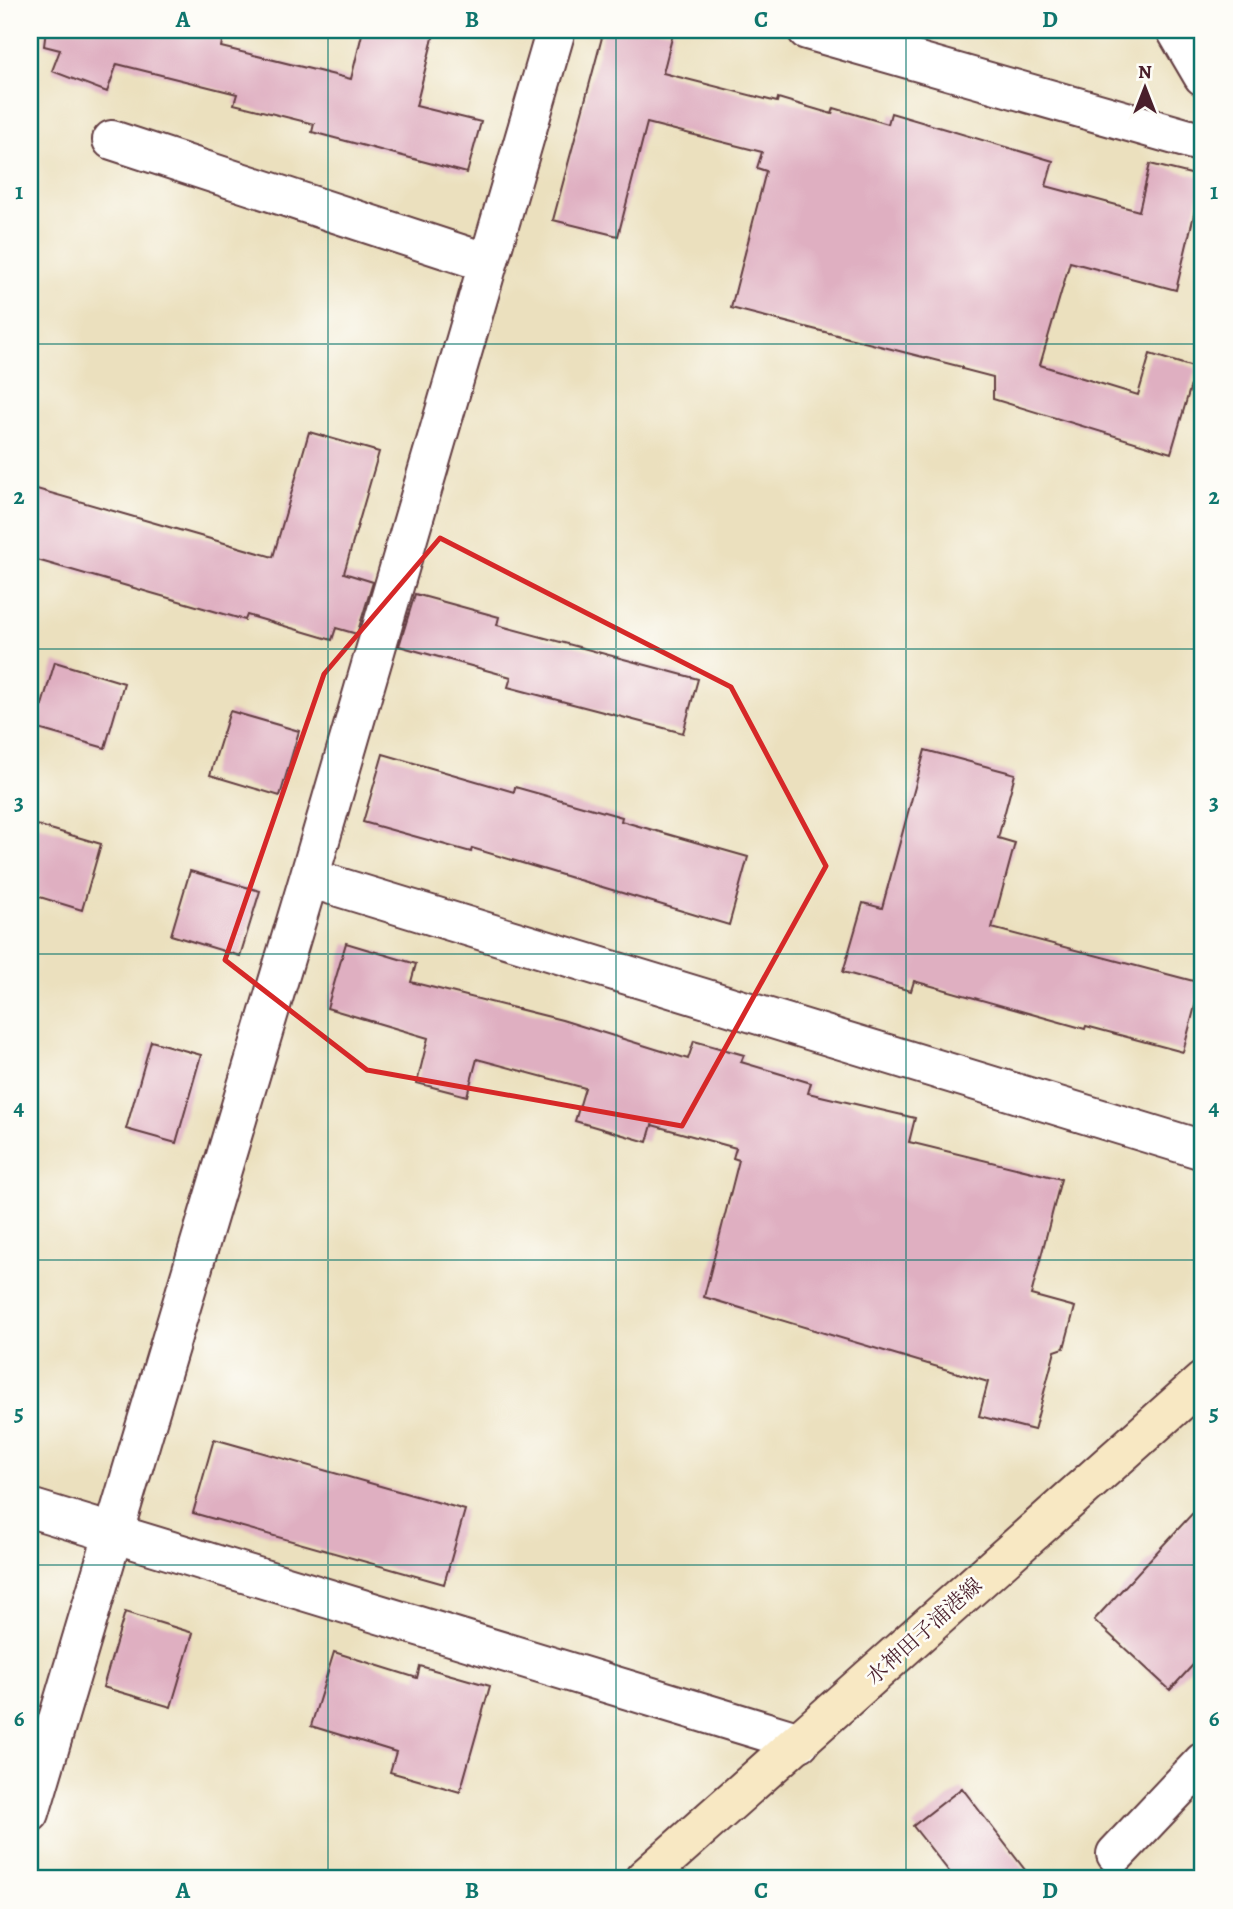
<svg xmlns="http://www.w3.org/2000/svg" width="1233" height="1909" viewBox="0 0 1233 1909" font-family="Alegreya,'Noto Serif JP',serif">
<style>
.building{fill:#dfafc1}
.lines{fill:none;stroke-linecap:round;stroke-linejoin:round}
.street-casing{stroke:#623c41;stroke-width:42}
.secondary-casing{stroke:#623c41;stroke-width:42}
.street{stroke:#fff;stroke-width:38}
.secondary{stroke:#f8e8c3;stroke-width:38}
.marked{fill:none;stroke:#d62828;stroke-width:5;stroke-linejoin:round}
.grid{fill:none;stroke:#0f766e;stroke-width:2;stroke-opacity:0.55}
.labels{text-anchor:middle;stroke-width:5;stroke-linejoin:round;paint-order:stroke}
.street-label{font-size:21px;fill:#4a1f2b;stroke:#fdfcf7}
.neatline{fill:none;stroke:#0f766e;stroke-width:2.5}
.grid-label{font-size:23px;text-anchor:middle;font-weight:bold;fill:#0f766e}
</style>
<rect width="100%" height="100%" fill="#fdfcf7"/>
<filter id="ink" filterUnits="userSpaceOnUse"><feTurbulence type="fractalNoise" baseFrequency=".0143" numOctaves="2"/><feDisplacementMap in="SourceGraphic" scale="14" xChannelSelector="R" yChannelSelector="G"/><feConvolveMatrix kernelMatrix="1 2 1 2 8 2 1 2 1" color-interpolation-filters="sRGB"/></filter>
<filter id="wash" filterUnits="userSpaceOnUse"><feTurbulence type="fractalNoise" baseFrequency=".00686" numOctaves="4" result="noise"/><feDisplacementMap in="SourceGraphic" scale="28" xChannelSelector="R" yChannelSelector="G"/><feGaussianBlur stdDeviation="1.57" result="paint"/><feColorMatrix in="noise" values="0 0 0 0 0 0 0 0 0 0 0 0 0 0 0 0 0 1.4 0 .05"/><feComposite in="paint" operator="in"/></filter>
<g filter="url(#wash)">
<rect width="100%" height="100%" fill="#ebe0be"/>
<g id="blocks">
<path class="building" d="M 46,30 L 197,30 L 223,37 L 221,47 L 351,79 L 363,30 L 435,30 L 416,106 L 481,122 L 467,173 L 312,132 L 314,124 L 234,104 L 237,94 L 117,64 L 107,92 L 52,71 L 60,50 L 44,46 Z
M 604,30 L 674,30 L 663,73 L 777,102 L 778,98 L 832,114 L 834,108 L 888,124 L 891,113 L 1053,161 L 1046,186 L 1139,211 L 1150,164 L 1203,177 L 1176,290 L 1070,262 L 1040,365 L 1138,395 L 1150,354 L 1196,368 L 1171,453 L 993,399 L 993,377 L 962,369 L 962,367 L 731,308 L 766,171 L 757,168 L 762,152 L 647,123 L 618,236 L 553,220 Z
M 309,432 L 379,452 L 344,573 L 373,582 L 357,634 L 336,628 L 332,640 L 247,615 L 245,620 L 30,558 L 30,487 L 273,557 Z
M 415,594 L 499,617 L 497,625 L 698,679 L 683,733 L 508,687 L 511,677 L 399,646 Z
M 55,662 L 124,683 L 105,748 L 35,728 Z
M 230,711 L 299,731 L 280,796 L 210,775 Z
M 925,750 L 1015,774 L 998,838 L 1015,843 L 992,928 L 1201,983 L 1183,1052 L 1086,1026 L 1085,1029 L 914,981 L 911,991 L 843,972 L 863,903 L 882,908 Z
M 383,754 L 514,792 L 515,787 L 622,817 L 621,821 L 748,857 L 729,925 L 472,848 L 471,852 L 363,822 Z
M 30,823 L 101,844 L 82,910 L 30,894 Z
M 190,871 L 260,891 L 240,956 L 171,935 Z
M 346,943 L 416,964 L 411,982 L 562,1020 L 688,1059 L 694,1041 L 744,1055 L 741,1062 L 811,1083 L 808,1093 L 915,1118 L 909,1142 L 1061,1179 L 1031,1295 L 1075,1307 L 1064,1348 L 1055,1351 L 1034,1430 L 979,1416 L 988,1382 L 704,1297 L 739,1160 L 733,1158 L 736,1148 L 652,1125 L 647,1142 L 575,1121 L 585,1088 L 477,1059 L 467,1096 L 417,1083 L 428,1038 L 327,1008 Z
M 151,1041 L 201,1055 L 176,1143 L 126,1129 Z
M 214,1439 L 465,1510 L 444,1584 L 193,1513 Z
M 1203,1502 L 1203,1654 L 1170,1690 L 1094,1620 Z
M 125,1612 L 193,1633 L 171,1707 L 103,1687 Z
M 334,1652 L 417,1678 L 420,1666 L 490,1686 L 460,1792 L 390,1772 L 396,1752 L 311,1726 Z
M 962,1788 L 1032,1879 L 955,1879 L 913,1826 Z"/>
</g>
</g>
<g filter="url(#ink)">
<use href="#blocks" fill-opacity="0" stroke="#623c41" stroke-width="2"/>
<g class="lines">
<g class="street-casing">
<path id="street" d="M 807,30 L 1203,143
M 1176,30 L 1203,76
M 112,140 L 488,263
M 309,878 L 1203,1150
M 30,1508 L 800,1742
M 30,1813 L 309,878 L 556,30
M 1116,1854 L 1203,1762"/>
</g>
<g class="secondary-casing">
<path id="secondary" d="M 644,1879 L 1203,1381"/>
</g>
<use href="#street" class="street"/>
<use href="#secondary" class="secondary"/>
</g>
</g>
<path class="marked" d="M 440,538 L 731,687 L 826,866 L 682,1126 L 367,1070 L 225,960 L 324,674 Z"/>
<path class="grid" d="M 328,30 L 328,1879M 616,30 L 616,1879M 906,30 L 906,1879M 30,344 L 1203,344M 30,649 L 1203,649M 30,954 L 1203,954M 30,1260 L 1203,1260M 30,1565 L 1203,1565"/>
<g class="labels">
<g class="street-label">
<text transform="translate(924 1631) rotate(-42)" y="7">水神田子浦港線</text>
</g>
</g>
<rect width="1233" height="1909" fill="none" stroke="#fdfcf7" stroke-width="77"/>
<g transform="translate(1145 88)" stroke="#fdfcf7" stroke-width="5" paint-order="stroke">
<path d="M0-5L12 26L0 18L-12 26Z" fill="#4a1f2b"/>
<text y="-10" font-size="19" font-weight="bold" text-anchor="middle" fill="#4a1f2b">N</text>
</g>
<rect x="38" y="38" width="1156" height="1832" class="neatline"/>
<g class="grid-label">
<text x="183" y="27">A</text>
<text x="472" y="27">B</text>
<text x="761" y="27">C</text>
<text x="1050" y="27">D</text>
<text x="19" y="199">1</text>
<text x="1214" y="199">1</text>
<text x="19" y="504">2</text>
<text x="1214" y="504">2</text>
<text x="19" y="810">3</text>
<text x="1214" y="810">3</text>
<text x="19" y="1115">4</text>
<text x="1214" y="1115">4</text>
<text x="19" y="1420">5</text>
<text x="1214" y="1420">5</text>
<text x="19" y="1726">6</text>
<text x="1214" y="1726">6</text>
<text x="183" y="1898">A</text>
<text x="472" y="1898">B</text>
<text x="761" y="1898">C</text>
<text x="1050" y="1898">D</text>
</g>
</svg>
